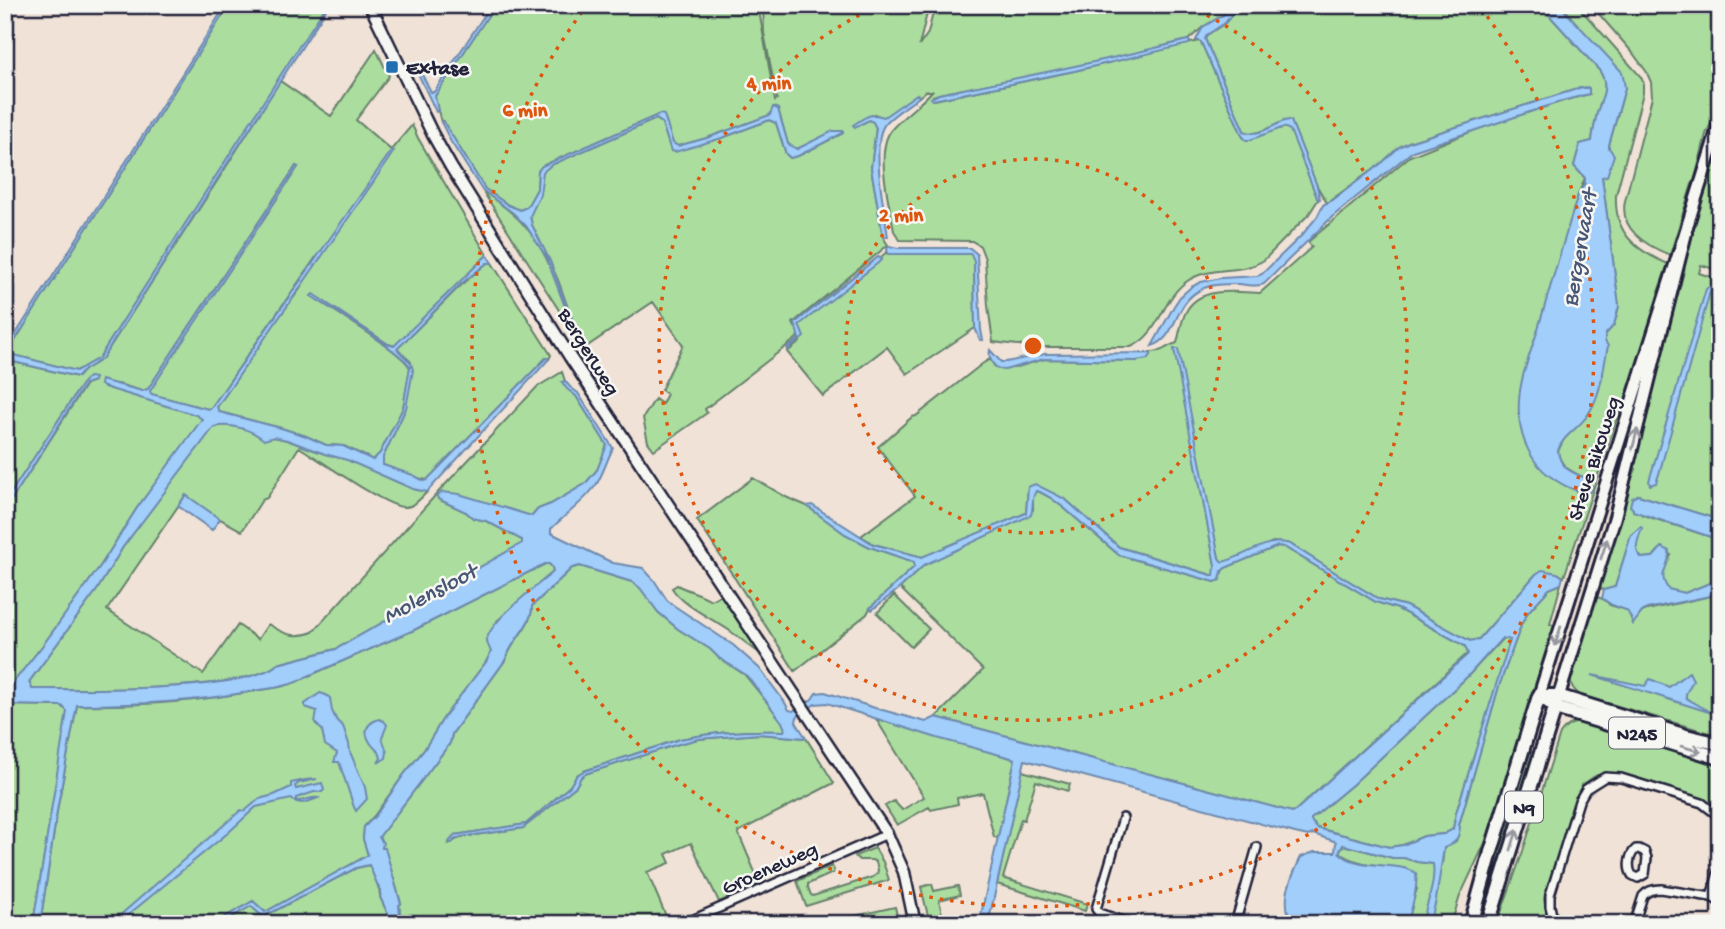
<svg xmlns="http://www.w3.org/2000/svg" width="1725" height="929" viewBox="0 0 1725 929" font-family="'Gochi Hand',sans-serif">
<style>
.green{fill:#abdd9e;stroke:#66806c;stroke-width:2}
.water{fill:#a1cefb;stroke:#6e89ae;stroke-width:2;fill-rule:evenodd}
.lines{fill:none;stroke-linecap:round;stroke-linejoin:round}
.street-casing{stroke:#22223b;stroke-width:12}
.secondary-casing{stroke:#22223b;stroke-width:15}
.primary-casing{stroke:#22223b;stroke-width:16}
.highway-casing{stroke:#22223b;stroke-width:18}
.street{stroke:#f6f6f2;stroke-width:7}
.secondary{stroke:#f6f6f2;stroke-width:10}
.primary{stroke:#f6f6f2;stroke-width:10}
.highway{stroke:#f6f6f2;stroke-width:12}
.oneway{stroke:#9797a0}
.ring{fill:none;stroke:#de560e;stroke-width:3.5;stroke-dasharray:3.5 7}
.poi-dot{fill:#1f6fb2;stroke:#f6f6f2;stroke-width:2.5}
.labels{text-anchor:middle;stroke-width:5;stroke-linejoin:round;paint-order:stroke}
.shield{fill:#f6f6f2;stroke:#626272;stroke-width:2}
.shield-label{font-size:19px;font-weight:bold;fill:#22223b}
.poi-label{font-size:21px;font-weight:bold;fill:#22223b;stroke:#f6f6f2;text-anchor:start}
.street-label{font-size:21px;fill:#22223b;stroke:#f6f6f2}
.water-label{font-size:23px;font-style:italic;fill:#485675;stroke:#f6f6f2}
.centre{fill:#de560e;stroke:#f6f6f2;stroke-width:3.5}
.ring-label{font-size:21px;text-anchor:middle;font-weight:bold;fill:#de560e;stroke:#f6f6f2;stroke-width:5;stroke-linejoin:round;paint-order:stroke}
</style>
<rect width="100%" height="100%" fill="#f0e2d6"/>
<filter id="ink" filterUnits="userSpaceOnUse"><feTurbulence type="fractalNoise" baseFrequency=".0143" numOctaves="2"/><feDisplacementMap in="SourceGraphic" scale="14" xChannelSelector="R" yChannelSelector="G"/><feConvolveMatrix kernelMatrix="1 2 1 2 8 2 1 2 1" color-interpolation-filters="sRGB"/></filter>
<g filter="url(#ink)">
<path class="green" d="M 229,5 L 327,5 L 99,358 L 76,371 L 10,354 L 9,350 Z
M 495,5 L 758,5 L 775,101 L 777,99 L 764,33 L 763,5 L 929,5 L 919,46 L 928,33 L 935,5 L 1232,5 L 1223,15 L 1203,27 L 1188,40 L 1129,55 L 1050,72 L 939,94 L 933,96 L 934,100 L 1074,71 L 1199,41 L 1201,42 L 1243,137 L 1287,127 L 1290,129 L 1318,200 L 1309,214 L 1264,260 C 1241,275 1209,265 1186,282 C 1161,300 1160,335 1131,347 L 1035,347 L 993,342 L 988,306 L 985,259 L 980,246 L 972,241 L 900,240 L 894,231 C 890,206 874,150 892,129 C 904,115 920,105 932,91 L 926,91 L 919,97 L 918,95 L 884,118 L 874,114 L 855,127 L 869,120 L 873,121 L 876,128 L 871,168 L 883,237 L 888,245 L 793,323 L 795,327 L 888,251 L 888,254 L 971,254 L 974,261 L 975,328 L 907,374 L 887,347 L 823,396 L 787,352 L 800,342 L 800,339 L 798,335 L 797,338 L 705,409 L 707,413 L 654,450 L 648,442 L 643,418 L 655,399 L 662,404 L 667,394 L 661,390 L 683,345 L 653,302 L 586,347 L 576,330 L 558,280 L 532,225 L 530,216 L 542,172 L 551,165 L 656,119 L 662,123 L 671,151 L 722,138 L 769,120 L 776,123 L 786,154 L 790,158 L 798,156 L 843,133 L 806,145 L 797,149 L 788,144 L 778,109 L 774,107 L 770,115 L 707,138 L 678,146 L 673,143 L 660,114 L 542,166 L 538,171 L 537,189 L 527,207 L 520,210 L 508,205 L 485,189 L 443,121 L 441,122 L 435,99 L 435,96 Z
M 1240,5 L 1540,5 L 1599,70 C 1610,86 1602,97 1597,113 C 1595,122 1593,132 1592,141 L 1580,144 L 1574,166 L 1585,178 L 1578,195 L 1520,392 L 1554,479 L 1584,493 L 1590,480 C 1575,473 1560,469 1558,451 L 1564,439 L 1586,417 L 1603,374 L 1605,335 L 1614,325 L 1619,306 L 1602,177 L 1609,145 L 1625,88 L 1562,5 L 1577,5 L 1641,77 L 1643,82 L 1643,93 L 1616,195 C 1614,233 1635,250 1668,264 L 1658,292 L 1660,296 L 1647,342 L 1626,401 L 1622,403 L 1564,577 L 1557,573 L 1536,574 L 1479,639 L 1471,641 L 1463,638 L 1406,606 L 1379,599 L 1339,575 L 1290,544 L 1273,542 L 1233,560 L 1222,562 L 1219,558 L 1175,349 L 1215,565 L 1215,576 L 1119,547 L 1065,499 L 1028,487 L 1026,513 L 928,555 L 922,557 L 874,544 L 861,536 L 915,496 L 878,447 L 912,417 L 916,416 L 982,364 L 990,359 L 995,367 L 1014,368 L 1044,359 L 1136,361 L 1151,355 L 1150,352 C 1166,352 1165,346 1177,343 C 1180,332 1181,320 1187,310 C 1201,286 1237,292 1260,293 L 1312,247 L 1308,242 L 1410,156 L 1485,126 L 1566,100 L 1589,94 L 1580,88 L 1409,142 L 1399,147 L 1383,162 L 1327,203 L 1317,186 L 1291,121 C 1274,121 1259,139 1244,131 L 1205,39 L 1207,35 L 1225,23 Z
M 1591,5 L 1720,5 L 1720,103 L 1706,134 L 1694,183 L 1692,184 L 1670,255 C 1647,246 1619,230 1625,201 L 1652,97 L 1651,82 L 1646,71 L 1632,52 Z
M 376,49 L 389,76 L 356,120 L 391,150 L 412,125 L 418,138 L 487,255 L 395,346 L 388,344 L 313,295 L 312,296 C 330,309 403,352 410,368 L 403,408 L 380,453 L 373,460 L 344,446 L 326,445 L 306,436 L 281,428 L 219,412 L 217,407 L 273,325 L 300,289 L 316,257 L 211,408 L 208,409 L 150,394 L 149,391 L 298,167 L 296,166 L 148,389 L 142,391 L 118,384 L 196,415 L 203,419 L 137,508 L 101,565 L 43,645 L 12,684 L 5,687 L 5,510 L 86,384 L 94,381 L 82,384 L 5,502 L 5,360 L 77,377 L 84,370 L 102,359 L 221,175 L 280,81 L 331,116 Z
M 1720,141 L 1720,271 L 1701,265 L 1699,273 L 1720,280 L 1720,520 L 1638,495 L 1643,515 L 1720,540 L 1720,579 L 1685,593 L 1668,590 C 1658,574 1664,570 1671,555 L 1659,550 L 1653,557 L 1642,558 C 1633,551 1638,540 1639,530 L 1631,535 L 1615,587 L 1604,590 L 1597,587 L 1623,499 L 1636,469 L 1633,464 L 1685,257 Z
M 482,190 C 496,201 512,211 524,225 C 552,255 560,298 576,335 L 571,329 Z
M 487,263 L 492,263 L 551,355 L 549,359 L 546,358 L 427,480 C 414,478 397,470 383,465 L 383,457 L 406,408 L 411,362 L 397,349 L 461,285 Z
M 562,372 L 565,381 L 563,382 L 576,396 L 607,445 L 597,470 L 585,484 L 551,504 L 538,509 L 532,516 L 438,499 L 466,512 L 473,518 L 486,521 L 522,540 L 523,543 L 336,649 L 278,664 C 245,693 81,689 32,689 L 29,682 L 97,590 L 123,547 L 210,430 C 225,419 251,429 264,439 L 274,437 L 287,440 L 325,454 L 347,459 L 413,489 L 427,492 C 420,499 414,507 404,507 C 387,508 317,458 299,447 L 267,498 L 262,500 L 242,531 L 220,519 L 185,496 L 107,610 L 203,674 L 238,625 L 258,639 L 268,624 C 284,634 294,639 313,632 L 442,488 L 537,387 Z
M 753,478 L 788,498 L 807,506 L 845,534 L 870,547 L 914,562 L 914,567 L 870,608 L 867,614 L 795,671 L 697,520 Z
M 1035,491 L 1040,492 L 1051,498 L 1064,508 L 1119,555 L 1215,582 L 1220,580 L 1222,571 L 1225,568 L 1278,546 L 1284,547 L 1376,602 L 1398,609 L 1465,646 L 1468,653 L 1295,811 L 1292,812 L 936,717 L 983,670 L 900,588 L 924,565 L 1033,510 L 1033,495 Z
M 545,564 L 549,564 L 552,567 L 553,572 L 497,621 L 491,652 L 486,662 L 444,717 L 424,750 L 405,773 L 374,816 L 364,827 L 363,839 L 368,855 L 265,912 L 253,901 L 213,924 L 40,924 L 58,805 L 77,705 C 136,706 196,702 254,691 C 272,688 290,687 306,677 L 414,630 Z
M 580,566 L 632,582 L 641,588 L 658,612 L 678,629 L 710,649 L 719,658 L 745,675 L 783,722 L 785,729 L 784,731 C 749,730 714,732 680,739 L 584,771 L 577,775 L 570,786 L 526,824 L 455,835 L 450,843 L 461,837 L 523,828 L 576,786 L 581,777 L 585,774 L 675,745 L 698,739 L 759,734 L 806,738 L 834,783 L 738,832 L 760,884 L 719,902 L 691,843 L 666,854 L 670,863 L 647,872 L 669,923 L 667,924 L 603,924 L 601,920 L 587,914 C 569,922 561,927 542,920 L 540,924 L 494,924 L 489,922 L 489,924 L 401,924 L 399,904 L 401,903 L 385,849 L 382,848 L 379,837 L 450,743 L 452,734 L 506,659 C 512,640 533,624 532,606 L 572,568 Z
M 1561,584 L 1550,624 L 1556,626 L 1524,722 L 1525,725 L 1495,822 L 1460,896 L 1451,924 L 1406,924 C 1412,912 1412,900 1417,889 L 1406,869 C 1388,866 1351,865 1339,852 L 1343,845 L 1393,858 L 1404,858 L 1417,862 L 1442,865 L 1444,847 L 1456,841 L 1459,832 L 1459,825 L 1499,686 L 1522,623 L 1528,612 L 1549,589 Z
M 677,585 C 688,591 700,593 711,600 L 722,594 L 762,655 C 751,647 741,639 730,631 C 713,619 683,606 672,588 Z
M 1720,594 L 1720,736 L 1580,695 C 1573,690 1570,685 1570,676 L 1595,596 L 1605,600 L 1610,605 L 1627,610 L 1629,613 L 1633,623 L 1642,612 L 1647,610 Z
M 894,595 L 929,629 L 911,647 L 877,613 Z
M 1503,638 L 1511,639 L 1456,813 L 1453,829 L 1444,834 L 1424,836 L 1403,845 L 1389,847 L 1317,828 L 1311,821 L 1311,819 L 1353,784 L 1468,676 Z
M 5,705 L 62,706 L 68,711 L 33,924 L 5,924 Z
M 876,719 L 1015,759 L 998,838 L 994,837 L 983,793 L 957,798 L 958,804 L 931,810 L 929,807 L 897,825 L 885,806 L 894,801 L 902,810 L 924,797 Z
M 1586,722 L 1720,763 L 1720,814 L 1703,800 L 1615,773 L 1597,775 L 1592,778 L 1582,785 L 1578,794 L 1545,894 L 1544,899 L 1549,924 L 1497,924 L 1523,851 L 1560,734 C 1567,724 1574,722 1586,722 Z
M 1527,750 L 1536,754 L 1484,924 L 1476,924 Z
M 1022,771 L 1070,784 L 1068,791 L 1036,781 L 1024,820 L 1021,819 L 1003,878 L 1087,904 L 1085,911 L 997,884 Z
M 875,848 L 883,862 L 889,880 L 806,906 L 797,881 L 832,866 L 834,870 L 833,873 L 808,884 L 808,887 L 811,895 L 813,896 L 873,877 L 877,874 L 878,870 L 876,862 L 872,860 L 859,860 L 855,856 Z
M 370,865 C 373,873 381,890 380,897 L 393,924 L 238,924 L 234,916 L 251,906 L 263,917 L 356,868 Z
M 932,884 L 934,891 L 958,886 L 960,895 L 939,900 L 944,924 L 930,924 L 921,887 Z
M 895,907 L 899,924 L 851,924 L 850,917 Z"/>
<path class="water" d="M 226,5 L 229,5 L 9,350 L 10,354 L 76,371 L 99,358 L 296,51 L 327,5 L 329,5 L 102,359 L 84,370 L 78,377 L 5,360 L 5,351 Z
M 491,5 L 495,5 L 435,96 L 438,111 L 436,112 L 414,65 L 416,63 L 431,92 L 434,92 Z
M 1232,5 L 1240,5 L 1225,23 L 1207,35 L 1205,39 L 1244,131 C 1256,138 1272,126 1284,121 L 1289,120 L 1291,121 L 1317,186 L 1320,199 L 1318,200 L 1290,130 L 1284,127 L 1250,140 L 1246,140 L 1243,137 L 1201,42 L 1196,40 L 1203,27 L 1223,15 Z
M 1540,5 L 1562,5 L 1565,11 L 1622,72 L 1623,76 L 1625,88 L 1609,145 L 1609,148 L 1614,155 L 1607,176 L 1602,177 L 1619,306 L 1614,325 L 1605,335 L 1605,341 L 1608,346 C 1603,370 1601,396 1587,416 C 1578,429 1562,436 1558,451 C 1560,470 1574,473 1590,480 L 1592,486 L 1590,492 C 1578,494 1561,484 1551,477 C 1527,460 1517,430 1519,401 C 1520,377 1531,352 1538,329 C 1551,284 1564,240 1578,195 L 1585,183 L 1585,178 L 1574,166 L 1580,144 L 1592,141 C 1593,131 1595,122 1597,113 C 1602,96 1610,86 1599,70 Z
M 1188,40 L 1190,42 L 1189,44 L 1074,71 L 933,100 L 931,98 L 939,94 C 1022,77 1106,61 1188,40 Z
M 1580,88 L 1589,88 L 1589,94 L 1566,100 L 1413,151 L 1332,217 L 1264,284 C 1254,288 1247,284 1237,284 C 1225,284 1210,284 1200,290 C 1173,304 1178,338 1152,346 L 1174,306 L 1180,297 L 1191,287 L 1201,282 L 1221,278 L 1257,276 L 1262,274 L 1302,235 L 1317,217 L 1323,205 L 1334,199 L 1383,162 L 1399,147 L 1409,142 Z
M 917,94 L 919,97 C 909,105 892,115 885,124 C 870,142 885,214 888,237 L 883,237 L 871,168 L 876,128 L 873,122 L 869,120 L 855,127 L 853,125 C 866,117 869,112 884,117 Z
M 773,107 L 778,109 L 788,144 L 797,149 L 833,131 L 843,131 L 843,133 L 798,156 L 790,158 L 786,154 L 776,123 L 769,120 L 722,138 L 675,152 L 671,151 L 662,123 L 656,119 L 551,165 L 543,172 L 540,195 L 530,216 L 532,225 L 550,261 L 576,330 L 595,363 L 593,365 L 576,335 L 546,257 L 536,241 L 526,226 L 513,213 L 482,190 L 451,142 L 441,122 L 443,121 L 485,189 L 508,205 L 520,210 L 527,207 L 537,189 L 538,171 L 542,166 L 660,114 L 664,115 L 673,143 L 678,146 L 707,138 L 770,115 Z
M 392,150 L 394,151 L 372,184 L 217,407 L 219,412 L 281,428 L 306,436 L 326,445 L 343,446 L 373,460 L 380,453 L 403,408 L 410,367 C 403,352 330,308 311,296 L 313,294 L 388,344 L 394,346 L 487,255 L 492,263 L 487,263 L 461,284 L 397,349 L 411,363 L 413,370 L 406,408 L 383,457 L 383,465 L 413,475 L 424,481 L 427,480 L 546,358 L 549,359 L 427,492 L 413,489 L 347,460 L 325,454 L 287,440 L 274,437 L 264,440 C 251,429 230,423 214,427 L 123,547 L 97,590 L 29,682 L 32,689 C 80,689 245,693 278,664 L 336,649 L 522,543 L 522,540 L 486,521 L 473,518 L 466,512 L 438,499 L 437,496 L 442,492 L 459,494 L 532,516 L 538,509 L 551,504 L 585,484 L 597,470 L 607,445 L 576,396 L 567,389 L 562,382 L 565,381 L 570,387 L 578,393 L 613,448 C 607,460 603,474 596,485 C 584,502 566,514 551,529 L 551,533 L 613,563 L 643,568 L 654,580 L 667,600 L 673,605 L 733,645 L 759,668 L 784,701 L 789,710 L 793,711 L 812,699 L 816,693 L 825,692 L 875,708 L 926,722 L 936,717 L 1292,812 L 1295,811 L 1468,654 L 1465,646 L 1398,609 L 1376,602 L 1284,547 L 1278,546 L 1225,568 L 1222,571 L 1220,580 L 1215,582 L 1119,555 L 1064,508 L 1051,498 L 1040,492 L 1036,491 C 1031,498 1034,507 1031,515 L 924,565 L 900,588 L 872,610 L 870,608 L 914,567 L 914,562 L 870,547 L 845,534 L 807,506 L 812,505 L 873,544 L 922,557 L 1026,513 L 1028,487 L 1035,484 L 1065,499 L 1119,547 L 1214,576 L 1215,565 L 1174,349 L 1178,349 L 1219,558 L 1222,562 C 1244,558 1267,536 1290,544 L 1339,575 L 1379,599 L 1406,606 L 1470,641 L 1479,639 L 1536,574 L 1542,570 L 1557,573 L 1563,577 L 1561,584 L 1549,589 L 1528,612 L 1522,623 L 1499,686 L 1459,825 L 1460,827 C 1459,838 1455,844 1444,848 L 1436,900 L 1430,924 L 1422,924 C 1426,906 1436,882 1433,864 L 1417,862 L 1404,858 L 1393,858 L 1343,845 L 1339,852 C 1356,871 1395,860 1416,873 C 1418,889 1412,906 1408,922 L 1406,924 L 1316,924 L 1302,921 L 1289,916 C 1282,894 1292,877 1301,857 L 1314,852 L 1335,852 L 1336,842 L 1334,841 L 1313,834 L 1308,836 L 1295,833 L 1025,760 L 988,924 L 979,924 L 1015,759 L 937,738 L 827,703 L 815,704 L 797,717 L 796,722 L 806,738 L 759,734 L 698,739 L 675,745 L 585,774 L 581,777 L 576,786 L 523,828 L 461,837 L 454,840 L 452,843 L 449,842 L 455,835 L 526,824 L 570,786 L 577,775 L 584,771 L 680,739 C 714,732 749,730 784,731 L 785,729 L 782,722 L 746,675 L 719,658 L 710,649 L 678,629 L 658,612 L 640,588 L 632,582 L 580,566 L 572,568 L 532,606 C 533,624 512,639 506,659 L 452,734 L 450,743 L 379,837 L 383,843 L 382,848 L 385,848 L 401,904 L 399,905 L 401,924 L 392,923 L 380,897 L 381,893 L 369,865 L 356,868 L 263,917 L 251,906 L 220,924 L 213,924 L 253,901 L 265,912 L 368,855 L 363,839 L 364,827 L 375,816 L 405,773 L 424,750 L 444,717 L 486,662 L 491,652 C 490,648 487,645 487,641 C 486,624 539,584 553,572 L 552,567 L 549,564 L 545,564 L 414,630 L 306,677 C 290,687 272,688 254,691 C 196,702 136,705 77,705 L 58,805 L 40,924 L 33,924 L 67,711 L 62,706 L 5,705 L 5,687 L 12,684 L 43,645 L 101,565 L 137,508 L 202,419 L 196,415 L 104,387 L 100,384 L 101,380 L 142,391 L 148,389 L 296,166 L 298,167 L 150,391 L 151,394 L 208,409 L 211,408 ZM 1502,638 L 1510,640 L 1456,813 L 1453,829 L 1444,834 L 1424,836 L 1403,845 L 1389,847 L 1317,828 L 1311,821 L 1311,819 L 1353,784 L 1468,676 Z
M 889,246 L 898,248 L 970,248 L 977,254 L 981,330 L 983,340 L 980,340 L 975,328 L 974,261 L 971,254 L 888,254 L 887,248 Z
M 878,257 L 882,259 L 878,263 L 799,325 L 804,337 L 788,350 L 787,348 L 799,339 L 795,323 Z
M 1710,286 L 1720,289 L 1720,294 L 1710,292 L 1659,474 L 1656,483 L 1650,485 L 1649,481 L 1706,289 Z
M 990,350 L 1001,362 L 1006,362 L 1045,354 L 1151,353 L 1151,355 L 1148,359 L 1136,361 L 1044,359 L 1005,370 C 995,370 988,360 990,350 Z
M 88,377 L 95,378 L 94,381 L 85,384 L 5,510 L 5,502 L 82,384 Z
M 186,495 L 220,519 L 212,530 L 178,506 Z
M 1638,495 L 1720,520 L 1720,540 L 1633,511 L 1633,509 L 1630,506 L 1632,498 Z
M 1640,527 L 1642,528 C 1639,538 1632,550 1642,558 L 1653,557 L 1662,547 L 1669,551 C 1671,569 1656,570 1668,589 L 1685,593 L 1720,579 L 1720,594 L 1647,609 L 1642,612 L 1633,624 C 1627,606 1626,611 1612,605 C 1611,605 1603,599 1602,598 L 1604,590 L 1615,587 L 1631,535 Z
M 1689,672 L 1693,680 L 1686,694 L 1686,698 L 1712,713 L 1592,675 L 1645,686 L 1650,679 L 1669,687 Z
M 320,693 L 326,695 L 330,698 L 332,711 L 337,721 L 343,726 L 349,744 L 350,752 L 365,787 L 367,799 L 356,811 L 354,807 L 339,762 L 334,762 L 337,753 L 325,745 L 322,730 L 315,723 L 317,711 L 305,707 L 305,704 Z
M 379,719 L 384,721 L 387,725 L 382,738 L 387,752 L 386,758 L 378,763 L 381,758 L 379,752 C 367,742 358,726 379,719 Z
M 317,779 L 299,783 L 295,786 L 296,789 L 322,783 L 324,790 L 322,792 L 314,792 L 296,798 L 296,801 C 304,802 310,796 318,798 C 308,802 300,806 291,799 L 256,807 L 229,832 L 117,924 L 110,924 L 241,810 L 245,811 L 259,799 L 274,795 L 291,787 L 291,783 L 305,780 Z"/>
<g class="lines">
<g class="street-casing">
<path id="street" d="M 1123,818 L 1096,909 L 1099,913 L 1132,924
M 1636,849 L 1639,849 L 1645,852 L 1647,858 L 1645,874 L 1638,878 L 1632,875 C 1627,867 1629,855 1636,849 Z
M 1711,897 L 1720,866
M 683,924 L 887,834
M 1235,924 L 1257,847
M 1554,924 L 1550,906 L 1550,895 L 1579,801 L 1586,789 L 1605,777 L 1621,778 L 1702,803 L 1720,817
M 1634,924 L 1643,896 C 1648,890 1654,889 1661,889 L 1711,897 L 1720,902"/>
</g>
<g class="secondary-casing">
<path id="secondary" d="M 370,5 L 433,135 L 451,167 L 570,357 L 887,834 L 904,872 L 915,924"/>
</g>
<g class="primary-casing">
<path id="primary" d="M 1686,233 L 1615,517 L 1555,708 L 1539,696 C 1599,505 1660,314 1720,122"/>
</g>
<g class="highway-casing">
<path id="highway" d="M 1471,924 L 1491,852 L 1539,696 L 1558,696 L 1686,736 L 1720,744
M 1488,924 L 1555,708 L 1720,758"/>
</g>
<use href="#street" class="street"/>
<use href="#secondary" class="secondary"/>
<use href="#primary" class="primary"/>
<use href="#highway" class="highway"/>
</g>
<defs><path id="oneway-shaft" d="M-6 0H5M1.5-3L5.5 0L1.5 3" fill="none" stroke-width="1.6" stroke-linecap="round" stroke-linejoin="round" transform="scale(1.75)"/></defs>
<g class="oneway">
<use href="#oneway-shaft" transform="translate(1635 439) rotate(-76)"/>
<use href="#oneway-shaft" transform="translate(1604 549) rotate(-72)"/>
<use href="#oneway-shaft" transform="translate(1558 636) rotate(107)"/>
<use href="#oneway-shaft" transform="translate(1691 749) rotate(16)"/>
<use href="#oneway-shaft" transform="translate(1514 840) rotate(-73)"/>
</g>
</g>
<g class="ring">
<circle cx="1033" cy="346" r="187"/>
<path d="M1188 6A374 374 0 1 1 878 6"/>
<path d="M1481 8A561 561 0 1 1 585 8"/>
</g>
<rect class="poi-dot" x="385" y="60" width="14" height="14" rx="3.5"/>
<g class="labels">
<g class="shield">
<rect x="1609" y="717.5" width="56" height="31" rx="5"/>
<rect x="1505" y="791.5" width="38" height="31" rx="5"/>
</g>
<g class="shield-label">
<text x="1637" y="740">N245</text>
<text x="1524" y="814">N9</text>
</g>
<g class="poi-label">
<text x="406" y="74">Extase</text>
</g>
<g class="street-label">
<text transform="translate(590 351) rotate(58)" y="7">Bergerweg</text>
<text transform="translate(1593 458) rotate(-72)" y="7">Steve Bikoweg</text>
<text transform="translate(769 867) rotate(-24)" y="7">Groeneweg</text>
</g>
<g class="water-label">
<text transform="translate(1578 248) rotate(-80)" y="8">Bergervaart</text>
<text transform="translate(429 592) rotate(-28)" y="8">Molensloot</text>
</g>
</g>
<circle cx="1033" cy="346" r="10" class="centre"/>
<g class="ring-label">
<text x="769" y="89">4 min</text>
<text x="525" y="116">6 min</text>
<text x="901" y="221">2 min</text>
</g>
<rect width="1725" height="929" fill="none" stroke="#f6f6f2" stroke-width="28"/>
<rect x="14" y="14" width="1697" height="901" fill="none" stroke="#22223b" stroke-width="2.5" filter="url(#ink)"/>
</svg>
